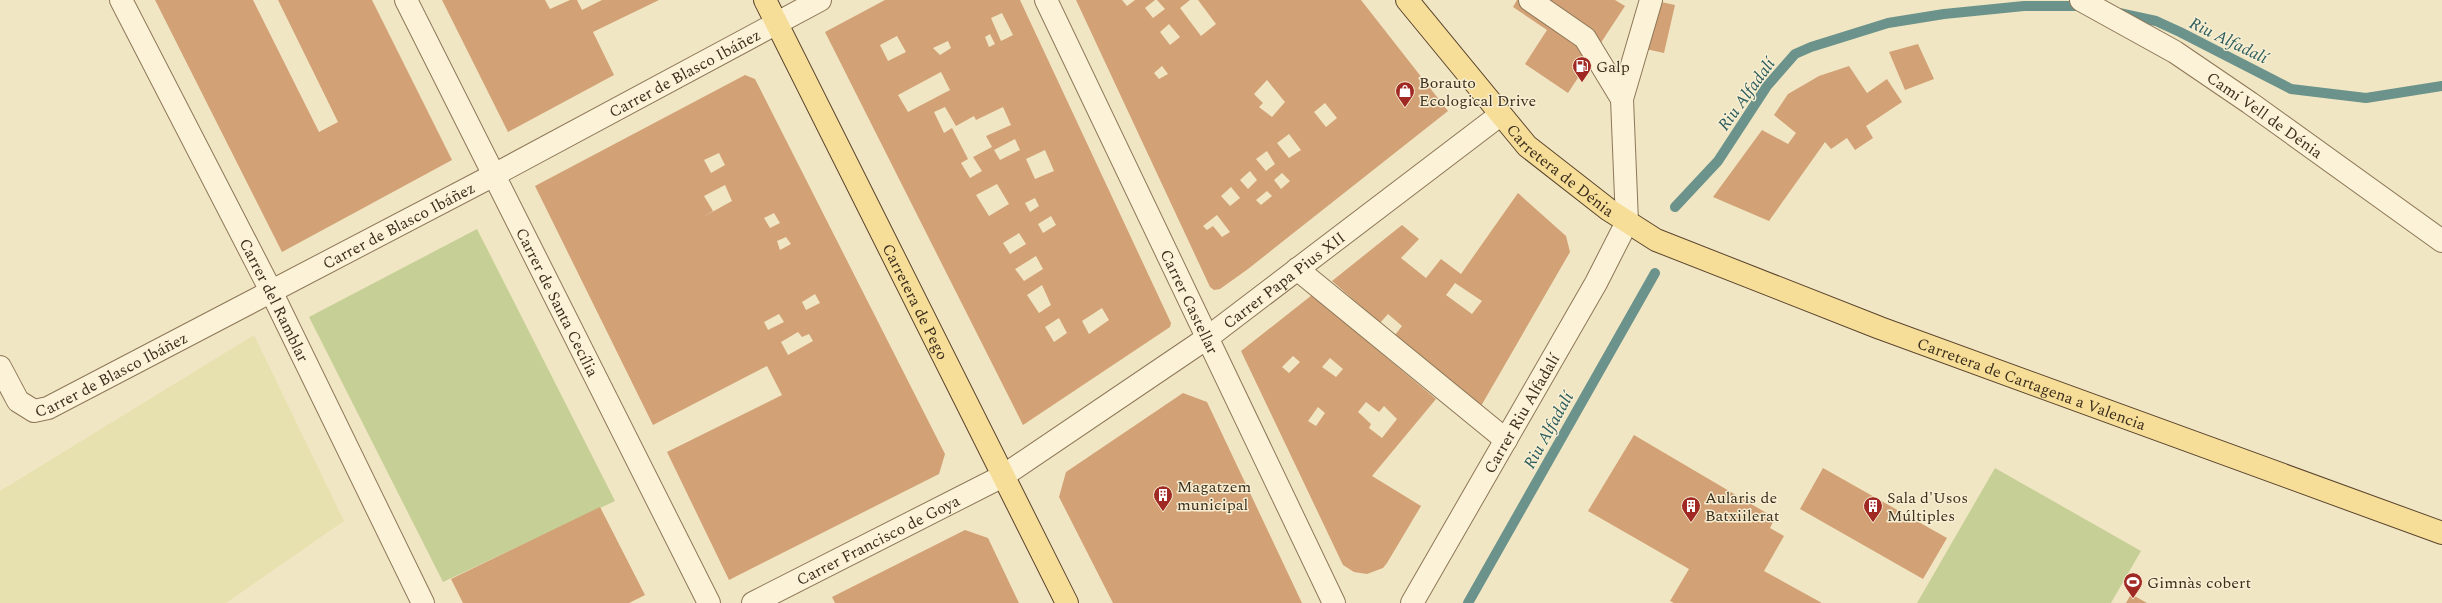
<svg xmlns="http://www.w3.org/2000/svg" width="2442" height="603" viewBox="0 0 2442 603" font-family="Spectral,serif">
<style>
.farmland{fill:#e7e1b0}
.green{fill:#c6d096}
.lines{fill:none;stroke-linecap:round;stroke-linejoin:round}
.stream{stroke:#6b938b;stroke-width:10}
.building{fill:#d2a176;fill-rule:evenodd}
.minor-casing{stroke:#8d7758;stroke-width:24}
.major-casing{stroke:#5a442d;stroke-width:24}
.minor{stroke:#fbf2d7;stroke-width:22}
.major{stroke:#f6de99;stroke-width:22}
.labels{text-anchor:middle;stroke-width:3;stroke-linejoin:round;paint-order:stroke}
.poi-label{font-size:16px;fill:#3c2e1d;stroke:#f8efd3;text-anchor:start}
.street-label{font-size:16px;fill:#3c2e1d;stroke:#f8efd3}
.water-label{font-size:17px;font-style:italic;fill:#2c5c5c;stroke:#f8efd3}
</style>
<rect width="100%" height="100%" fill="#f1e6c3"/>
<path class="farmland" d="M 254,335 L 344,521 L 226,603 L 0,603 L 0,491 Z"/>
<path class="green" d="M 477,229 L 615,501 L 443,582 L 309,317 Z
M 1995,468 L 2141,551 L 2111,603 L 1917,603 Z"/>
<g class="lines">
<path class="stream" d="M 2119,13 L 2156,21 L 2180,32 L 2291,89 L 2366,98 L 2442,86
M 1675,207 L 1718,161 L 1767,86 L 1795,54 L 1811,47 L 1888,23 L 1944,14 L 2024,6 L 2083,6
M 1468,603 L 1655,273"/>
</g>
<path class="building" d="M 155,0 L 253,0 L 319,132 L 338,122 L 278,0 L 372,0 L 452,160 L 282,252 Z
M 442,0 L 545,0 L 550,9 L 570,0 L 577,0 L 582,10 L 602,0 L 659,0 L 593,32 L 614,75 L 508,132 Z
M 885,0 L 1020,0 L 1171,323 L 1170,327 L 1023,425 L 825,32 ZM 1002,13 L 1013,35 L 1001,41 L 991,18 ZM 990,34 L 995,44 L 989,47 L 985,37 ZM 897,36 L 906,52 L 888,61 L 880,45 ZM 948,41 L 951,48 L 940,55 L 933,48 ZM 941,72 L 950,90 L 908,112 L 898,95 ZM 945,107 L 956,126 L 974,116 L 976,120 L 1003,107 L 1011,125 L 986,136 L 992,147 L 973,157 L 982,171 L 970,178 L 961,163 L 968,159 L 952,128 L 944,133 L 934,112 ZM 1015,139 L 1020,150 L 1000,160 L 994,150 ZM 1045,150 L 1054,171 L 1035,179 L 1026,159 ZM 997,184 L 1009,204 L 989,216 L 976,195 ZM 1035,198 L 1039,206 L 1030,212 L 1025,203 ZM 1051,216 L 1056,225 L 1043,233 L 1038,224 ZM 1019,233 L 1026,244 L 1010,254 L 1003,243 ZM 1036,256 L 1043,269 L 1024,281 L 1015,269 ZM 1042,285 L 1051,305 L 1039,313 L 1027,295 ZM 1102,308 L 1109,320 L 1089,334 L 1082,321 ZM 1059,318 L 1067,333 L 1054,342 L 1045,327 Z
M 1076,0 L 1122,0 L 1127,6 L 1135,0 L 1155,0 L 1145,8 L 1153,18 L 1165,9 L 1157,0 L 1190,0 L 1180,8 L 1201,36 L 1216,24 L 1198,0 L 1361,0 L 1448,111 L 1248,269 L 1220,289 L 1214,290 L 1210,287 ZM 1169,24 L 1180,37 L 1170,45 L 1160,32 ZM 1162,66 L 1168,74 L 1159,79 L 1154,73 ZM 1267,80 L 1285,102 L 1272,117 L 1259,107 L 1263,103 L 1254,94 ZM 1325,103 L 1337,118 L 1326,127 L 1314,112 ZM 1289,134 L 1301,150 L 1289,158 L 1277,143 ZM 1267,151 L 1275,164 L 1266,171 L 1256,159 ZM 1250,171 L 1257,180 L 1248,189 L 1240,180 ZM 1282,173 L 1290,181 L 1281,189 L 1274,180 ZM 1231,187 L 1240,198 L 1230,206 L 1221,196 ZM 1267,191 L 1272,196 L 1261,205 L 1256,200 ZM 1217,215 L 1230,232 L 1222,237 L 1213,226 L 1207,230 L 1203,226 Z
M 1517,0 L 1615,0 L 1625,6 L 1568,93 L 1525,64 L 1547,30 L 1513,7 Z
M 1652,0 L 1675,5 L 1664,53 L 1641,48 Z
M 1918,44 L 1934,79 L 1905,90 L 1889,52 Z
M 1849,66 L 1867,93 L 1887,79 L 1902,102 L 1866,126 L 1873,138 L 1855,150 L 1847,138 L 1831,149 L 1825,142 L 1769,221 L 1713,197 L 1762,130 L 1788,144 L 1796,133 L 1774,115 L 1788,94 L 1819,76 Z
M 745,75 L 755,79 L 945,454 L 939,474 L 729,580 L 667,452 L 782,395 L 767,366 L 653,425 L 535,186 ZM 719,153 L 725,165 L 711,173 L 704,160 ZM 725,185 L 732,201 L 703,217 L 713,211 L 704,196 ZM 774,213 L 780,223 L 770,228 L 764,218 ZM 786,237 L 791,244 L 780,250 L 777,241 ZM 815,294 L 820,303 L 806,310 L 802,302 ZM 779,314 L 784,322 L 768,330 L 764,322 ZM 798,332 L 802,337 L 809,334 L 813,341 L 788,355 L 781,342 Z
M 1518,193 L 1566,236 L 1570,252 L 1481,406 L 1395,335 L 1402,326 L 1388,314 L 1380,323 L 1332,281 L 1402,225 L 1419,239 L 1401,258 L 1426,278 L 1441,259 L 1461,274 ZM 1455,283 L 1482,301 L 1472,314 L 1446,295 Z
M 1312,295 L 1436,399 L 1372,476 L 1421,506 L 1387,563 L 1383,568 L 1367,574 L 1354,572 L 1343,565 L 1241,351 ZM 1293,356 L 1300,362 L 1289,373 L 1282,367 ZM 1330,358 L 1343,369 L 1336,377 L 1322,367 ZM 1366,402 L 1379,412 L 1384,406 L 1397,419 L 1382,438 L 1369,428 L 1371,424 L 1358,412 ZM 1318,407 L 1325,413 L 1316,426 L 1308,421 Z
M 1183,393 L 1207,402 L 1302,603 L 1113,603 L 1059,497 L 1066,472 Z
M 1634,435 L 1775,518 L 1770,528 L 1784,536 L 1764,571 L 1822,603 L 1674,603 L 1670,601 L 1689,569 L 1588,511 Z
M 1823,468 L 1947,538 L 1923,579 L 1800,509 Z
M 600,507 L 645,595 L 629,603 L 463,603 L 451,579 Z
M 965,530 L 988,538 L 1019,603 L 835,603 L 832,597 Z
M 2131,594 L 2147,603 L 2126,603 Z"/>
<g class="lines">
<g class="minor-casing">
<g id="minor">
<path id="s1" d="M 121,0 L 271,291 L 423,603"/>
<path id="s2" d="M 406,0 L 709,603"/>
<path id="s3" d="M 1046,0 L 1334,603"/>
<path d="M 1530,0 L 1585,38 L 1622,99"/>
<path id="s4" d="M 2081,0 L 2175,52 L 2250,103 L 2442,241"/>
<path d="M 1297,269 L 1506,440"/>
<path id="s5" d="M 0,367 L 18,401 L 34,411 L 48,408 L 494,175 L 820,0"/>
<path id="s6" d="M 753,603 L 1003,476 L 1207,338 L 1500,115"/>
<path id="s7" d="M 1412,603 L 1596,283 L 1627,222 L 1622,99 L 1651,0"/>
</g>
</g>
<g class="major-casing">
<g id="major">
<path id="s8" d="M 765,0 L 1067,603"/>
<path id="s9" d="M 1407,0 L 1527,146 L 1609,210 L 1656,240 L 1880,328 L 2442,533"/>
</g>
</g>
<use href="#minor" class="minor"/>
<use href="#major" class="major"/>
</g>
<defs>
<g id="fuel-pin" transform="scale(1)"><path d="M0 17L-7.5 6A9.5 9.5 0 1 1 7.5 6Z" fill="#a02924" stroke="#f8efd3"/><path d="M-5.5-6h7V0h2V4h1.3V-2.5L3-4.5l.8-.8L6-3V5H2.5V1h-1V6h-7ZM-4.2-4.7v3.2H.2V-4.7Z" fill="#fff"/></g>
<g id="shop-pin" transform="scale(1)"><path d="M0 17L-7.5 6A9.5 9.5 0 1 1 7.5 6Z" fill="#a02924" stroke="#f8efd3"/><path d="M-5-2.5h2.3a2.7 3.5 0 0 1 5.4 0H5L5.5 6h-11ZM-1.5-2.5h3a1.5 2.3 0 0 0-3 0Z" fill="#fff"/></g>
<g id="building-pin" transform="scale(1)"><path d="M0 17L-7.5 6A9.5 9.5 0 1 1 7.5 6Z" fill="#a02924" stroke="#f8efd3"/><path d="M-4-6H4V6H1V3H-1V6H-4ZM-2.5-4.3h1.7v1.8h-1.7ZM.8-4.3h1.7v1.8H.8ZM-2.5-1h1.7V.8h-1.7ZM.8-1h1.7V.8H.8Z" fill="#fff"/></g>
<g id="stadium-pin" transform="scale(1)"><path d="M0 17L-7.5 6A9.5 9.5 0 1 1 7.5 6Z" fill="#a02924" stroke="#f8efd3"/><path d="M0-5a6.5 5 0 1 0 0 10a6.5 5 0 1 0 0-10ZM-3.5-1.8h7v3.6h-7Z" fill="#fff"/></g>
</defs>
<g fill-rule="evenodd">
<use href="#fuel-pin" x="1582" y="66"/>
<use href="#shop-pin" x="1405" y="91"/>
<use href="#building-pin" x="1163" y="495"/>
<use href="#building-pin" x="1691" y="506"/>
<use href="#building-pin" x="1873" y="506"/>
<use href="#stadium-pin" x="2133" y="582"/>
</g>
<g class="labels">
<g class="poi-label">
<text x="1596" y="72">Galp</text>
<text x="1419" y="88">Borauto<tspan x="1419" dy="18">Ecological Drive</tspan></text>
<text x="1177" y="492">Magatzem<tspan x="1177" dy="18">municipal</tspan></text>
<text x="1705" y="503">Aularis de<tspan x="1705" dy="18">Batxiilerat</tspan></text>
<text x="1887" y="503">Sala d'Usos<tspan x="1887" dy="18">Múltiples</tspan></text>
<text x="2147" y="588">Gimnàs cobert</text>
</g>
<g class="street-label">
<text dy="6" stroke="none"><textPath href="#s5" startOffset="791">Carrer de Blasco Ibáñez</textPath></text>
<text dy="6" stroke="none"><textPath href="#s4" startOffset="217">Camí Vell de Dénia</textPath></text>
<text dy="6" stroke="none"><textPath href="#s9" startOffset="230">Carretera de Dénia</textPath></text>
<text dy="6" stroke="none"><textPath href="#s5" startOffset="467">Carrer de Blasco Ibáñez</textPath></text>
<text dy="6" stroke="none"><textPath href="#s6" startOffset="623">Carrer Papa Pius XII</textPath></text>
<text dy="6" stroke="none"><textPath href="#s1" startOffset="337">Carrer del Ramblar</textPath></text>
<text dy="6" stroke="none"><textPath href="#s2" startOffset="338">Carrer de Santa Cecília</textPath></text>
<text dy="6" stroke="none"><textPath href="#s8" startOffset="337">Carretera de Pego</textPath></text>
<text dy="6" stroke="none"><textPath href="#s3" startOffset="334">Carrer Castellar</textPath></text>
<text dy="6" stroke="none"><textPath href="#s5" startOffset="143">Carrer de Blasco Ibáñez</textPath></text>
<text dy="6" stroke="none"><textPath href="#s9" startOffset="751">Carretera de Cartagena a Valencia</textPath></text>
<text dy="6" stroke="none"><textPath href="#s7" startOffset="219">Carrer Riu Alfadalí</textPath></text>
<text dy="6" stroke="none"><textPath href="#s6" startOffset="140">Carrer Francisco de Goya</textPath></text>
</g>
<g class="water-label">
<text transform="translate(2229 40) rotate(26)" y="6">Riu Alfadalí</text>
<text transform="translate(1746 94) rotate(-54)" y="6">Riu Alfadalí</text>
<text transform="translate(1548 430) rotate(-61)" y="6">Riu Alfadalí</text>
</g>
</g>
</svg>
